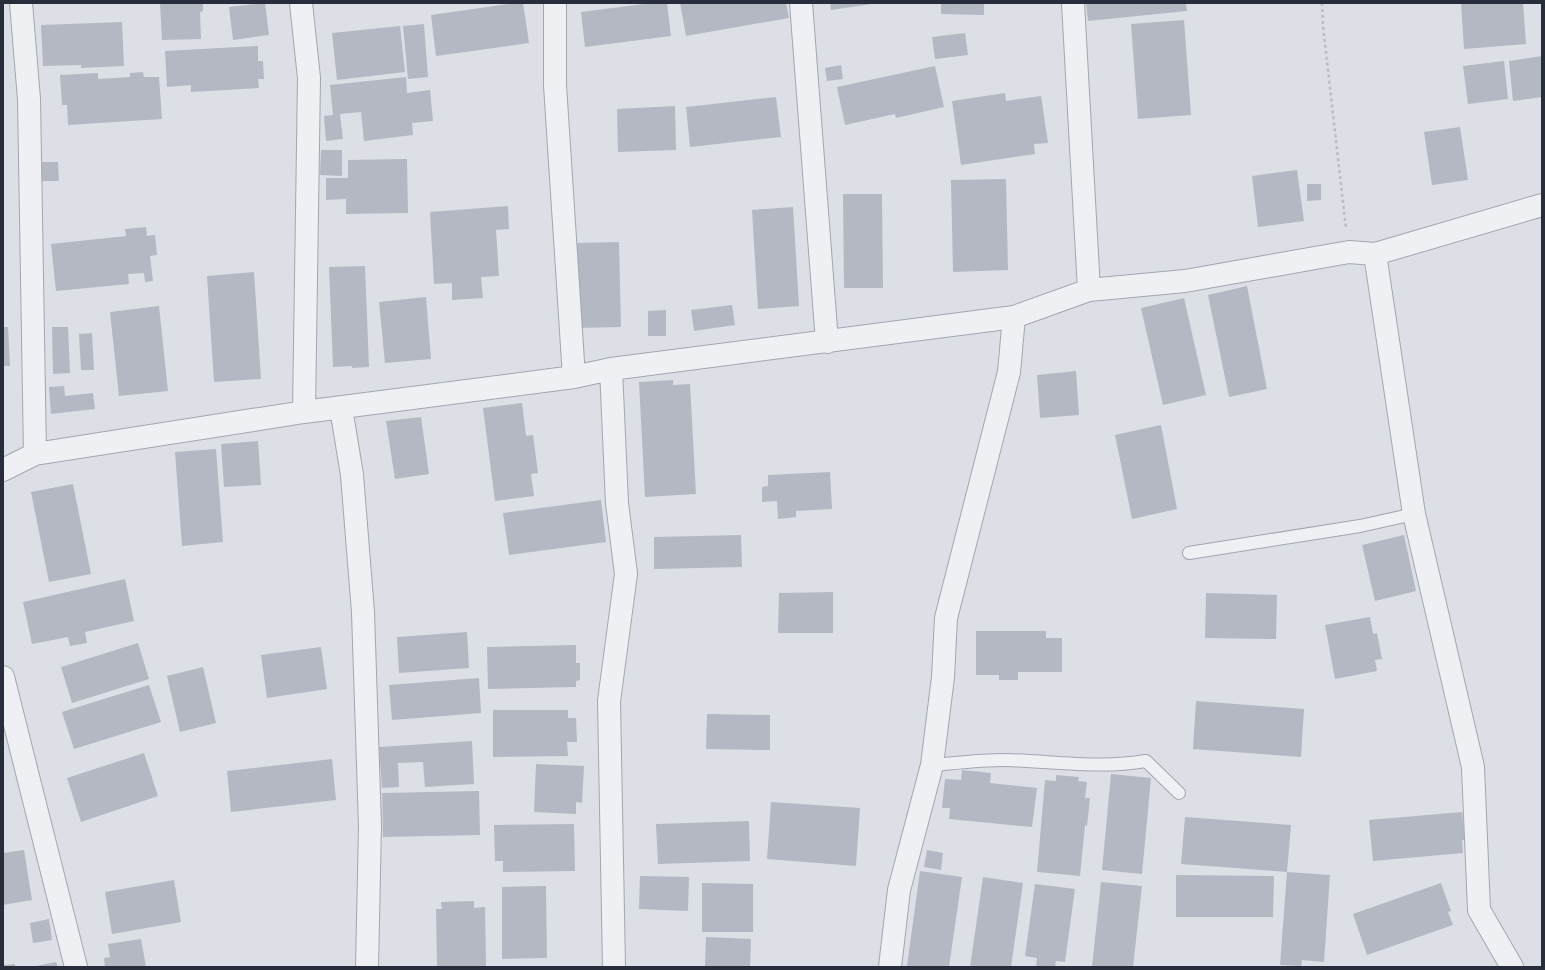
<svg xmlns="http://www.w3.org/2000/svg" width="1545" height="970" viewBox="0 0 1545 970" font-family="'Open Sans',sans-serif">
<style>
.building{fill:#b4b8c2}
.lines{fill:none;stroke-linecap:round;stroke-linejoin:round}
.service-casing{stroke:#a2a6af;stroke-width:14}
.minor-casing{stroke:#a2a6af;stroke-width:24}
.path{stroke:#babdc4;stroke-width:2.5;stroke-dasharray:3 3;stroke-linecap:butt}
.service{stroke:#eef0f4;stroke-width:12}
.minor{stroke:#eef0f4;stroke-width:22}
</style>
<rect width="100%" height="100%" fill="#dcdfe5"/>
<path class="building" d="M 160,3 L 203,3 L 203,11 L 200,12 L 201,39 L 162,40 Z
M 265,3 L 269,35 L 233,40 L 229,7 Z
M 516,3 L 523,3 L 529,43 L 436,56 L 431,15 Z
M 652,3 L 667,3 L 671,36 L 585,47 L 581,12 Z
M 680,3 L 786,3 L 789,18 L 686,36 Z
M 830,3 L 872,3 L 872,4 L 831,10 Z
M 941,3 L 984,3 L 984,15 L 941,14 Z
M 1086,3 L 1186,3 L 1187,11 L 1088,21 Z
M 1461,3 L 1523,3 L 1526,44 L 1464,49 Z
M 1184,20 L 1191,115 L 1138,119 L 1131,24 Z
M 122,22 L 124,66 L 81,68 L 81,65 L 43,66 L 41,25 Z
M 424,24 L 428,77 L 408,79 L 403,26 Z
M 400,26 L 405,72 L 337,80 L 332,33 Z
M 965,33 L 968,55 L 935,59 L 932,37 Z
M 258,46 L 258,61 L 263,61 L 264,79 L 258,79 L 259,88 L 191,92 L 191,85 L 167,87 L 165,51 Z
M 1542,56 L 1542,97 L 1513,101 L 1509,61 Z
M 1504,61 L 1508,99 L 1468,104 L 1463,66 Z
M 841,65 L 843,79 L 827,81 L 825,68 Z
M 935,66 L 944,107 L 896,118 L 895,114 L 845,125 L 837,87 Z
M 143,72 L 144,77 L 159,77 L 162,119 L 68,125 L 67,105 L 62,105 L 60,75 L 98,73 L 98,79 L 130,77 L 130,73 Z
M 406,77 L 407,93 L 430,90 L 433,121 L 412,123 L 413,135 L 364,141 L 361,112 L 340,114 L 343,139 L 326,141 L 324,116 L 333,115 L 330,85 Z
M 1005,93 L 1006,101 L 1041,96 L 1048,143 L 1034,144 L 1035,154 L 961,165 L 952,101 Z
M 776,97 L 781,137 L 690,147 L 686,107 Z
M 675,106 L 676,150 L 618,152 L 617,109 Z
M 1460,127 L 1468,180 L 1432,185 L 1424,132 Z
M 321,150 L 342,150 L 342,176 L 320,175 Z
M 407,159 L 408,213 L 346,214 L 346,199 L 326,200 L 326,178 L 348,178 L 348,160 Z
M 41,162 L 58,162 L 59,181 L 42,181 Z
M 1297,170 L 1304,221 L 1258,227 L 1252,176 Z
M 1006,179 L 1008,270 L 953,272 L 951,180 Z
M 1307,184 L 1321,184 L 1321,200 L 1307,201 Z
M 843,194 L 882,194 L 883,288 L 844,288 Z
M 508,206 L 509,229 L 496,230 L 499,276 L 481,277 L 483,298 L 452,300 L 452,283 L 434,284 L 430,212 Z
M 793,207 L 799,306 L 758,309 L 752,210 Z
M 146,227 L 147,236 L 155,235 L 157,255 L 150,256 L 153,281 L 145,282 L 144,273 L 128,274 L 129,284 L 56,291 L 51,244 L 126,236 L 125,229 Z
M 619,242 L 621,327 L 578,328 L 576,243 Z
M 365,266 L 369,367 L 352,368 L 352,366 L 333,367 L 329,267 Z
M 254,272 L 261,379 L 214,382 L 207,276 Z
M 1247,286 L 1267,389 L 1229,397 L 1208,295 Z
M 426,297 L 431,359 L 385,363 L 379,302 Z
M 1184,298 L 1206,395 L 1163,405 L 1141,308 Z
M 732,305 L 735,325 L 694,331 L 691,310 Z
M 159,306 L 168,391 L 119,396 L 110,312 Z
M 666,310 L 666,336 L 648,336 L 648,311 Z
M 3,327 L 8,327 L 10,366 L 3,366 Z
M 52,327 L 68,327 L 70,373 L 53,374 Z
M 92,333 L 94,370 L 81,370 L 79,334 Z
M 1076,371 L 1079,415 L 1040,418 L 1037,375 Z
M 673,380 L 673,385 L 690,384 L 696,494 L 645,497 L 639,382 Z
M 64,386 L 65,396 L 93,393 L 95,409 L 51,414 L 49,387 Z
M 522,403 L 526,436 L 533,435 L 538,473 L 531,474 L 534,496 L 495,501 L 483,408 Z
M 421,417 L 429,474 L 395,479 L 386,421 Z
M 1161,425 L 1177,509 L 1132,519 L 1115,435 Z
M 258,441 L 261,485 L 224,487 L 221,444 Z
M 216,449 L 223,542 L 182,546 L 175,452 Z
M 830,472 L 832,509 L 796,511 L 796,517 L 778,519 L 777,501 L 762,502 L 762,487 L 768,486 L 768,475 Z
M 73,484 L 91,574 L 49,582 L 31,492 Z
M 601,500 L 606,542 L 509,555 L 503,513 Z
M 741,535 L 742,567 L 654,569 L 654,537 Z
M 1404,535 L 1416,591 L 1375,601 L 1362,545 Z
M 125,579 L 134,621 L 85,632 L 87,643 L 70,646 L 68,637 L 32,644 L 23,602 Z
M 833,592 L 833,633 L 778,633 L 779,593 Z
M 1206,593 L 1277,595 L 1276,639 L 1205,638 Z
M 1370,617 L 1373,634 L 1377,633 L 1382,659 L 1375,660 L 1377,671 L 1335,679 L 1325,625 Z
M 976,631 L 1046,631 L 1046,638 L 1062,638 L 1062,672 L 1018,672 L 1018,680 L 999,680 L 999,675 L 976,675 Z
M 467,632 L 469,668 L 399,673 L 397,637 Z
M 138,643 L 149,679 L 72,703 L 61,667 Z
M 576,645 L 576,663 L 580,663 L 580,680 L 576,681 L 576,687 L 488,689 L 487,647 Z
M 321,647 L 327,689 L 267,698 L 261,655 Z
M 203,667 L 216,723 L 180,732 L 167,676 Z
M 479,678 L 481,713 L 392,720 L 389,685 Z
M 149,685 L 161,722 L 74,749 L 62,712 Z
M 1196,701 L 1304,709 L 1301,757 L 1193,749 Z
M 493,710 L 568,710 L 568,718 L 576,718 L 577,742 L 567,742 L 568,756 L 493,757 Z
M 707,714 L 770,715 L 770,750 L 706,749 Z
M 472,741 L 474,784 L 425,787 L 423,762 L 398,763 L 399,787 L 382,788 L 379,747 Z
M 144,753 L 158,796 L 81,822 L 67,778 Z
M 332,759 L 336,800 L 231,812 L 227,771 Z
M 536,764 L 584,766 L 582,803 L 576,802 L 576,814 L 534,812 Z
M 962,770 L 991,773 L 990,783 L 1037,788 L 1032,827 L 949,819 L 950,808 L 942,808 L 945,779 L 961,780 Z
M 1111,774 L 1151,778 L 1142,874 L 1102,870 Z
M 1056,775 L 1079,777 L 1078,781 L 1087,782 L 1085,798 L 1090,798 L 1087,826 L 1085,825 L 1080,876 L 1037,872 L 1045,780 L 1056,781 Z
M 479,791 L 480,835 L 383,837 L 382,793 Z
M 771,802 L 860,808 L 856,866 L 767,859 Z
M 1462,812 L 1465,840 L 1462,840 L 1463,853 L 1373,861 L 1369,820 Z
M 1185,817 L 1291,825 L 1287,872 L 1181,864 Z
M 749,821 L 750,861 L 658,864 L 656,824 Z
M 574,824 L 575,871 L 503,872 L 503,861 L 495,861 L 494,825 Z
M 24,850 L 32,900 L 3,905 L 3,853 Z
M 927,850 L 943,853 L 941,870 L 924,867 Z
M 920,871 L 962,877 L 949,967 L 907,966 Z
M 1287,872 L 1330,875 L 1324,962 L 1302,960 L 1301,966 L 1280,965 Z
M 1176,875 L 1274,876 L 1273,917 L 1176,917 Z
M 640,876 L 689,877 L 688,911 L 639,909 Z
M 983,877 L 1023,883 L 1011,967 L 970,967 Z
M 174,880 L 181,922 L 112,934 L 105,892 Z
M 1101,882 L 1142,886 L 1133,967 L 1092,967 Z
M 702,883 L 753,884 L 753,932 L 702,932 Z
M 1441,883 L 1451,911 L 1448,912 L 1453,925 L 1367,955 L 1353,914 Z
M 1035,884 L 1075,889 L 1065,962 L 1056,961 L 1055,967 L 1036,967 L 1037,958 L 1025,956 Z
M 546,886 L 547,958 L 502,959 L 502,887 Z
M 474,901 L 474,908 L 485,907 L 486,967 L 437,967 L 436,909 L 442,909 L 441,902 Z
M 49,919 L 52,940 L 33,943 L 30,923 Z
M 706,937 L 751,939 L 750,967 L 705,967 Z
M 141,939 L 146,967 L 105,967 L 104,958 L 110,957 L 108,944 Z
M 56,962 L 58,967 L 37,967 L 36,966 Z
M 15,964 L 15,967 L 3,967 L 3,965 Z"/>
<g class="lines">
<g class="service-casing">
<path id="service" d="M 1189,553 L 1360,526 L 1414,514
M 932,765 C 956,763 981,760 1005,760 C 1052,761 1099,769 1146,761 L 1179,793"/>
</g>
<g class="minor-casing">
<path id="minor" d="M 21,3 L 29,99 L 35,454
M 301,3 L 309,78 L 304,412
M 555,3 L 555,85 L 574,377
M 801,3 L 827,342
M 1073,3 L 1089,290
M 1375,254 L 1414,514 L 1473,767 L 1479,910 L 1512,967
M 611,369 L 617,503 L 626,574 L 609,701 L 614,967
M 341,408 L 352,475 L 363,612 L 370,826 L 367,967
M 3,470 L 35,454 L 304,412 L 574,377 L 611,369 L 1014,317 L 1089,290 L 1185,281 L 1349,252 L 1375,254 L 1542,205
M 3,677 L 76,967
M 890,967 L 899,890 L 932,765 L 943,677 L 946,618 L 1009,372 L 1014,317"/>
</g>
<path class="path" d="M 1322,3 L 1323,26 L 1346,229"/>
<use href="#service" class="service"/>
<use href="#minor" class="minor"/>
</g>
<rect width="1545" height="970" fill="none" stroke="#272d3b" stroke-width="8"/>
</svg>
